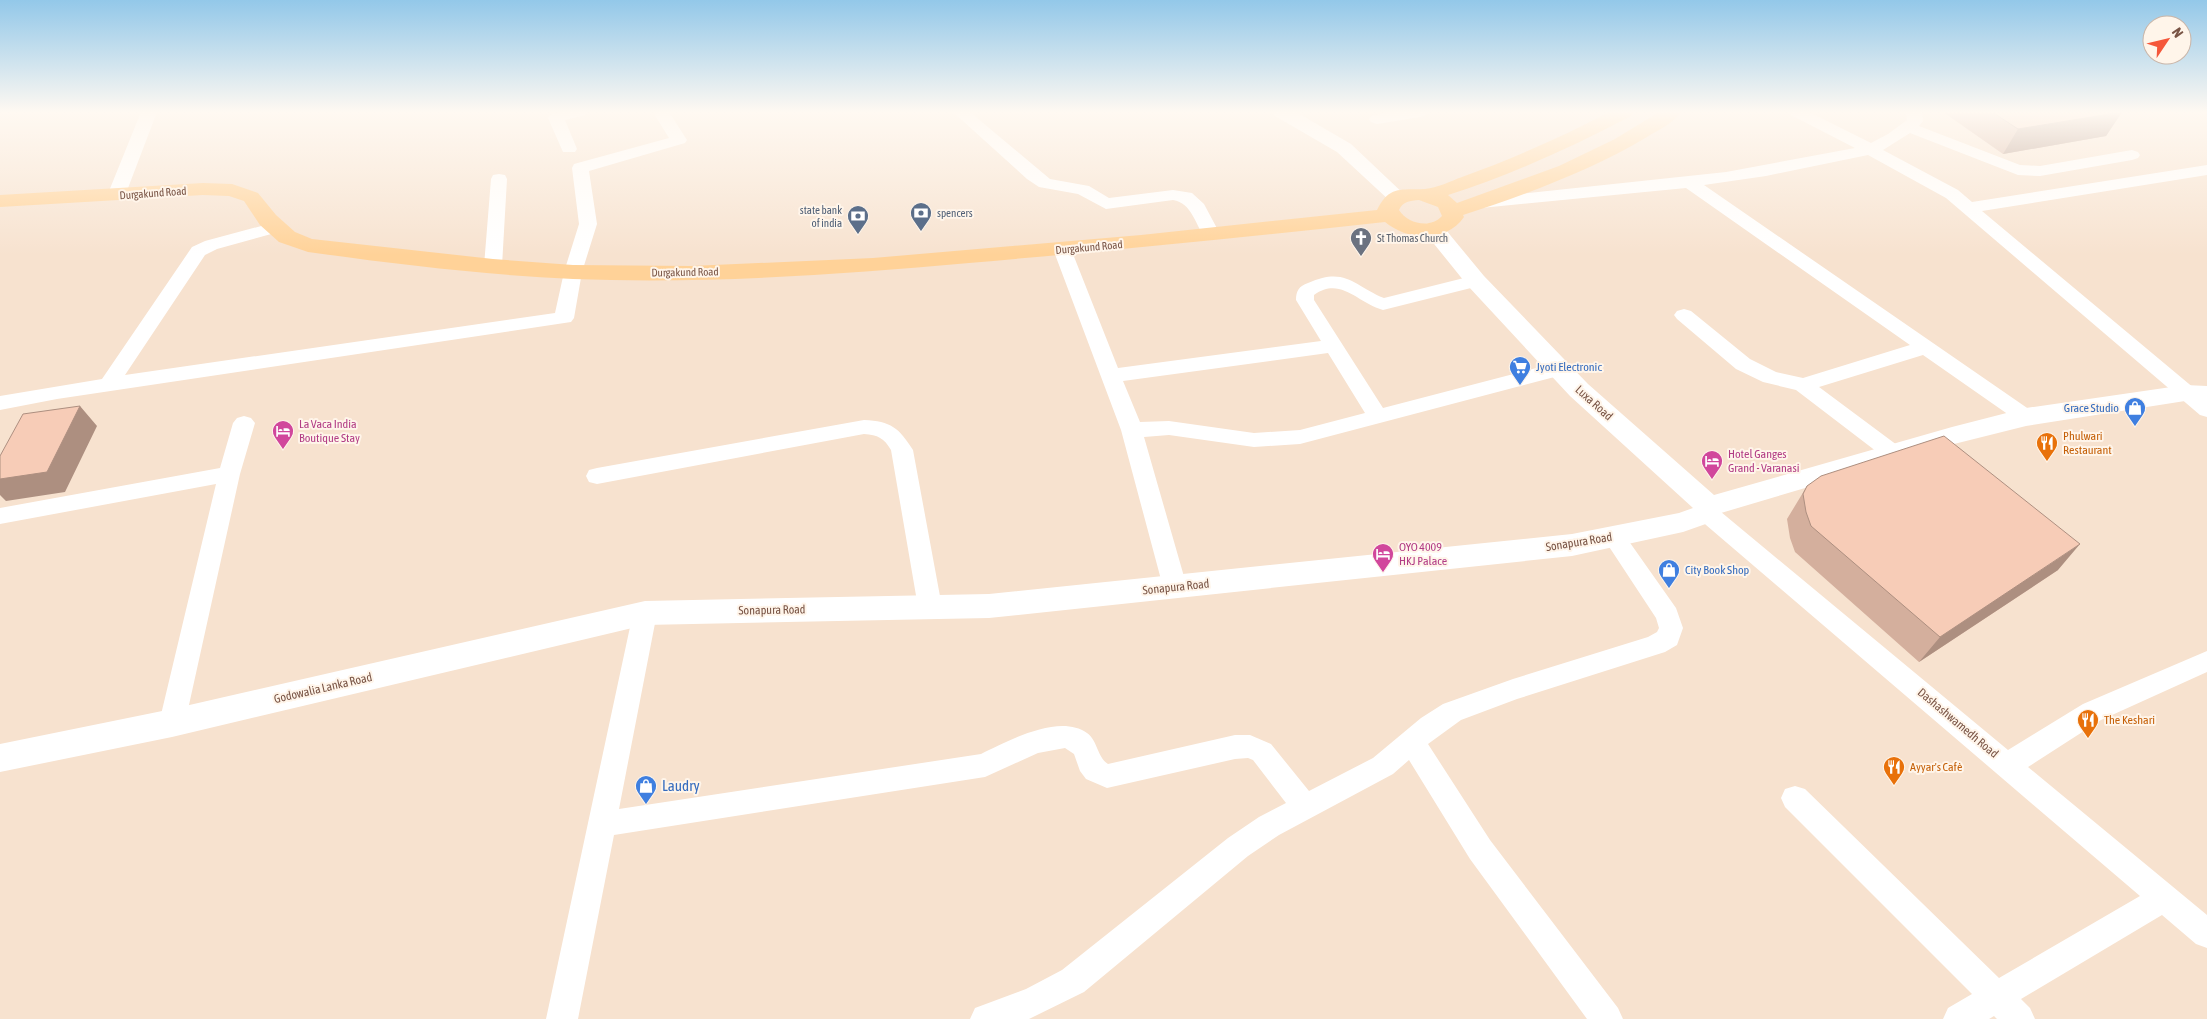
<svg xmlns="http://www.w3.org/2000/svg" width="2207" height="1019" viewBox="0 0 2207 1019" font-family="'Asap Condensed',sans-serif">
<style>
.residential{fill:#f7e2cf}
.lines{fill:none;stroke-linecap:round;stroke-linejoin:round}
.minor{fill:#fff;fill-rule:evenodd}
.tertiary{fill:#fff;fill-rule:evenodd}
.primary{fill:#ffd298;fill-rule:evenodd}
.wall{fill:#d4af9d}
.shaded-wall{fill:#ad8f80}
.building{fill:#f7ccb7;stroke:#ad8f80}
.labels{text-anchor:middle;stroke-width:4;stroke-linejoin:round;paint-order:stroke}
.far-street-label{font-size:11px;fill:#795445;stroke:#fff5ea}
.far-service-label{font-size:11px;fill:#4e5e75;stroke:#fff5ea;text-anchor:end}
.far-worship-label{font-size:11px;fill:#5b616d;stroke:#fff5ea;text-anchor:start}
.shop-label{font-size:12px;fill:#366cbe;stroke:#fff5ea;text-anchor:start}
.street-label{font-size:12px;fill:#795445;stroke:#fff5ea}
.hotel-label{font-size:12px;fill:#b23c85;stroke:#fff5ea;text-anchor:start}
.food-label{font-size:12px;fill:#c56008;stroke:#fff5ea;text-anchor:start}
.near-shop-label{font-size:15px;fill:#366cbe;stroke:#fff5ea;text-anchor:start}
</style>
<rect width="100%" height="100%" fill="#fff1e2"/>
<path class="residential" d="M 0,112 L 2207,112 L 2207,1019 L 0,1019 Z"/>
<g class="lines">
<path class="minor" d="M 141,112 L 157,112 L 125,196 L 122,200 L 110,200 L 107,196 Z
M 560,112 L 587,112 L 585,115 L 565,120 L 577,149 L 575,152 L 563,152 L 548,118 L 550,115 Z
M 653,112 L 669,112 L 687,140 L 685,143 L 589,171 L 597,224 L 582,272 L 574,318 L 571,322 L 57,399 L 0,410 L 0,396 L 102,379 L 192,247 L 205,241 L 276,222 L 282,223 L 285,227 L 282,231 L 217,249 L 205,255 L 125,375 L 555,313 L 564,272 L 579,224 L 572,168 L 574,164 L 669,138 Z
M 953,112 L 970,112 L 1050,179 L 1089,186 L 1109,198 L 1173,190 L 1192,193 L 1204,204 L 1220,234 L 1217,238 L 1211,239 L 1205,238 C 1195,224 1192,203 1173,200 L 1106,209 L 1078,194 L 1039,187 L 1027,179 Z
M 1390,112 L 1428,112 L 1426,115 L 1420,117 L 1377,124 L 1371,122 L 1369,119 L 1371,116 Z
M 1789,112 L 1809,112 L 1871,143 L 1888,134 L 1907,120 L 1906,112 L 1922,112 L 1923,121 L 1919,126 L 2020,165 L 2040,166 L 2132,150 L 2138,152 L 2140,155 L 2138,158 L 2132,160 L 2040,176 L 2018,175 L 1910,133 L 1883,150 L 1958,190 L 1972,202 L 2207,165 L 2207,175 L 1982,211 L 2207,399 L 2207,417 L 2200,415 L 1946,198 L 1868,155 L 1766,176 L 1704,185 L 2033,412 L 2036,417 L 2033,422 L 2026,424 L 2019,422 L 1923,355 L 1819,387 L 1901,448 L 1904,453 L 1901,458 L 1893,461 L 1885,458 L 1796,390 L 1763,382 L 1736,369 L 1677,319 L 1674,315 L 1677,311 L 1684,309 L 1691,311 L 1750,359 L 1776,372 L 1803,378 L 1910,345 L 1686,188 L 1481,208 L 1475,207 L 1472,203 L 1475,199 L 1481,198 L 1726,172 L 1855,148 L 1791,115 Z
M 499,174 L 505,175 L 507,179 L 502,266 L 499,270 L 493,271 L 487,270 L 484,266 L 491,179 L 493,175 Z
M 1062,244 L 1068,245 L 1071,249 L 1118,368 L 1321,341 L 1296,300 C 1296,291 1299,286 1308,283 C 1346,266 1354,286 1384,298 L 1476,275 L 1483,277 L 1485,281 L 1483,285 L 1383,310 C 1357,303 1341,276 1314,295 L 1314,300 L 1383,408 L 1559,362 L 1566,364 L 1569,369 L 1566,374 L 1300,444 L 1254,447 L 1169,435 L 1144,437 L 1187,587 L 1183,594 L 1175,596 L 1167,594 L 1163,587 L 1121,430 L 1053,249 L 1056,245 ZM 1328,353 L 1365,413 L 1300,430 L 1254,433 L 1169,421 L 1140,422 L 1123,381 Z
M 244,416 L 251,418 L 255,423 L 240,474 L 185,723 L 181,731 L 172,734 L 163,731 L 159,723 L 216,484 L 0,524 L 0,508 L 220,468 L 233,423 L 237,418 Z
M 864,420 C 891,421 899,428 913,450 L 942,607 L 939,614 L 930,617 L 921,614 L 918,607 L 891,450 C 884,438 878,435 864,434 L 597,484 L 589,482 L 586,476 L 589,470 L 597,468 Z
M 1707,505 L 1715,507 L 2008,750 L 2083,704 L 2207,651 L 2207,672 L 2101,720 L 2028,767 L 2207,915 L 2207,948 L 2196,944 L 2162,915 L 2021,999 L 2030,1008 L 2035,1019 L 1997,1019 L 1994,1016 L 1989,1019 L 1943,1019 L 1948,1008 L 1972,994 L 1785,807 L 1781,798 L 1785,789 L 1795,786 L 1805,789 L 1999,978 L 2140,896 L 1699,519 L 1696,513 L 1699,507 Z
M 1613,527 L 1621,530 L 1676,608 L 1683,628 L 1677,645 L 1665,652 L 1517,699 L 1461,720 L 1428,744 L 1490,840 L 1618,1008 L 1623,1019 L 1587,1019 L 1470,859 L 1409,760 L 1393,774 L 1279,835 L 1248,856 L 1084,992 L 1029,1019 L 970,1019 L 975,1008 L 1026,989 L 1062,970 L 1228,838 L 1259,817 L 1286,803 L 1253,760 L 1248,758 L 1235,759 L 1107,788 L 1086,779 L 1080,771 L 1074,754 L 1065,748 L 1038,753 L 985,777 L 614,835 L 578,1019 L 546,1019 L 633,613 L 636,606 L 645,603 L 654,606 L 657,613 L 619,809 L 981,754 C 1008,741 1059,713 1087,733 C 1098,741 1097,757 1108,764 L 1235,735 L 1250,735 L 1271,744 L 1309,791 L 1373,758 L 1421,718 L 1443,704 L 1513,679 L 1648,637 L 1657,632 L 1659,628 L 1656,618 L 1602,536 L 1605,530 Z"/>
<path class="tertiary" d="M 1273,112 L 1296,112 L 1351,144 L 1407,197 L 1404,201 L 1397,203 L 1390,201 L 1337,152 L 1275,116 Z
M 1433,223 L 1441,224 L 1484,276 L 1588,384 L 1714,495 L 1952,427 L 2026,408 L 2185,385 L 2207,386 L 2207,402 L 2185,401 L 2026,426 L 1954,444 L 1721,513 L 1717,520 L 1683,532 L 1572,556 L 989,618 L 645,625 L 172,737 L 0,772 L 0,744 L 172,709 L 645,601 L 989,594 L 1572,534 L 1679,513 L 1693,508 L 1570,396 L 1468,286 L 1422,229 L 1425,224 Z"/>
<path class="primary" d="M 1609,112 L 1633,112 L 1631,116 C 1572,147 1511,175 1448,195 L 1457,203 L 1559,166 L 1615,139 L 1659,112 L 1681,112 C 1674,123 1658,130 1647,137 C 1590,171 1527,194 1463,215 L 1464,217 C 1446,243 1408,241 1385,222 C 1247,237 1108,251 969,263 C 838,275 705,284 573,279 C 485,275 395,264 308,252 L 279,242 L 260,225 L 244,201 L 229,196 L 203,195 L 0,207 L 0,195 L 203,183 L 232,184 L 258,193 L 276,215 L 295,232 L 312,239 L 493,259 L 573,265 L 691,266 L 873,258 L 1141,235 L 1377,210 C 1389,185 1402,190 1425,189 C 1437,188 1451,181 1462,177 C 1512,159 1562,137 1609,112 ZM 1419,200 L 1438,207 L 1442,216 C 1430,229 1408,224 1399,210 C 1403,201 1410,201 1419,200 Z"/>
</g>
<path class="wall" d="M 1943,112 L 2122,112 L 2106,136 L 2003,154 Z
M 1807,486 L 2058,570 L 1919,662 L 1795,552 L 1790,538 L 1787,519 Z"/>
<path class="shaded-wall" d="M 2122,112 L 2106,136 L 2003,154 L 2018,129 Z
M 80,406 L 97,426 L 65,492 L 6,501 L 0,495 L 0,479 Z
M 2080,544 L 2058,570 L 1919,662 L 1940,637 Z"/>
<path class="building" d="M 1992,112 L 2122,112 L 2018,129 Z
M 80,406 L 47,472 L 0,479 L 0,456 L 23,414 Z
M 1944,436 L 2080,544 L 1940,637 L 1811,526 L 1806,512 L 1803,494 L 1807,486 L 1821,476 Z"/>
<linearGradient id="sky" x2="0" y2="1"><stop stop-color="#93c8e9"/><stop offset="0.44" stop-color="#fff9f2"/><stop offset="1" stop-color="#fff9f2" stop-opacity="0"/></linearGradient>
<rect width="2207" height="255" fill="url(#sky)"/>
<defs>
<g id="bank-pin" transform="scale(1.125)"><path d="M0 17L-7.5 6A9.5 9.5 0 1 1 7.5 6Z" fill="#5c6f8a" stroke="#fff5ea"/><path d="M-6-4H6V4H-6ZM0-2.3a2.3 2.3 0 1 0 0 4.6a2.3 2.3 0 1 0 0-4.6Z" fill="#fff"/></g>
<g id="church-pin" transform="scale(1.125)"><path d="M0 17L-7.5 6A9.5 9.5 0 1 1 7.5 6Z" fill="#6b7280" stroke="#fff5ea"/><path d="M-1.2-6h2.4v3.5h3.3v2.4h-3.3V6h-2.4V-.1h-3.3v-2.4h3.3Z" fill="#fff"/></g>
<g id="supermarket-pin" transform="scale(1.125)"><path d="M0 17L-7.5 6A9.5 9.5 0 1 1 7.5 6Z" fill="#3f7fe0" stroke="#fff5ea"/><path d="M-6-5.5h2.5l.6 2H6L4.5 2H-2.5L-4.4-4H-6ZM-1.5 3.2a1.3 1.3 0 1 0 .1 0ZM3 3.2a1.3 1.3 0 1 0 .1 0Z" fill="#fff"/></g>
<g id="shop-pin" transform="scale(1.125)"><path d="M0 17L-7.5 6A9.5 9.5 0 1 1 7.5 6Z" fill="#3f7fe0" stroke="#fff5ea"/><path d="M-5-2.5h2.3a2.7 3.5 0 0 1 5.4 0H5L5.5 6h-11ZM-1.5-2.5h3a1.5 2.3 0 0 0-3 0Z" fill="#fff"/></g>
<g id="hotel-pin" transform="scale(1.125)"><path d="M0 17L-7.5 6A9.5 9.5 0 1 1 7.5 6Z" fill="#d1479c" stroke="#fff5ea"/><path d="M-6-4.5h1.5V1H6V5H4.5V3h-9V5H-6ZM-4 0a1.8 1.8 0 1 1 3.6 0ZM.5 0V-2.5h3Q6-2.5 6 0Z" fill="#fff"/></g>
<g id="restaurant-pin" transform="scale(1.125)"><path d="M0 17L-7.5 6A9.5 9.5 0 1 1 7.5 6Z" fill="#e8710a" stroke="#fff5ea"/><path d="M-5-6h1v4h1v-4h1v4h1v-4h1v5L-1.5 .5V6h-2V.5L-5-1ZM5-6V6H3V1.5H1.5Q1.5-4 5-6Z" fill="#fff"/></g>
</defs>
<g fill-rule="evenodd">
<use href="#bank-pin" x="921" y="213"/>
<use href="#bank-pin" x="858" y="216"/>
<use href="#church-pin" x="1361" y="238"/>
<use href="#supermarket-pin" x="1520" y="367"/>
<use href="#shop-pin" x="2135" y="408"/>
<use href="#hotel-pin" x="283" y="431"/>
<use href="#restaurant-pin" x="2047" y="443"/>
<use href="#hotel-pin" x="1712" y="461"/>
<use href="#hotel-pin" x="1383" y="554"/>
<use href="#shop-pin" x="1669" y="570"/>
<use href="#restaurant-pin" x="2088" y="720"/>
<use href="#restaurant-pin" x="1894" y="767"/>
<use href="#shop-pin" x="646" y="786"/>
</g>
<g class="labels">
<g class="far-street-label">
<text transform="translate(153 193) rotate(-4)" y="4">Durgakund Road</text>
<text transform="translate(1089 247) rotate(-5)" y="4">Durgakund Road</text>
<text transform="translate(685 272) rotate(-1)" y="4">Durgakund Road</text>
</g>
<g class="far-service-label">
<text x="842" y="214">state bank<tspan x="842" dy="13">of india</tspan></text>
<text x="937" y="217" text-anchor="start">spencers</text>
</g>
<g class="far-worship-label">
<text x="1377" y="242">St Thomas Church</text>
</g>
<g class="shop-label">
<text x="1536" y="371">Jyoti Electronic</text>
<text x="2119" y="412" text-anchor="end">Grace Studio</text>
<text x="1685" y="574">City Book Shop</text>
</g>
<g class="street-label">
<text transform="translate(1594 403) rotate(42)" y="4">Luxa Road</text>
<text transform="translate(1579 542) rotate(-9)" y="4">Sonapura Road</text>
<text transform="translate(1176 587) rotate(-6)" y="4">Sonapura Road</text>
<text transform="translate(772 610) rotate(-1)" y="4">Sonapura Road</text>
<text transform="translate(323 688) rotate(-13)" y="4">Godowalia Lanka Road</text>
<text transform="translate(1958 723) rotate(40)" y="4">Dashashwamedh Road</text>
</g>
<g class="hotel-label">
<text x="299" y="428">La Vaca India<tspan x="299" dy="14">Boutique Stay</tspan></text>
<text x="1728" y="458">Hotel Ganges<tspan x="1728" dy="14">Grand - Varanasi</tspan></text>
<text x="1399" y="551">OYO 4009<tspan x="1399" dy="14">HKJ Palace</tspan></text>
</g>
<g class="food-label">
<text x="2063" y="440">Phulwari<tspan x="2063" dy="14">Restaurant</tspan></text>
<text x="2104" y="724">The Keshari</text>
<text x="1910" y="771">Ayyar's Cafè</text>
</g>
<g class="near-shop-label">
<text x="662" y="791">Laudry</text>
</g>
</g>
<g transform="translate(2167 40) rotate(55)"><circle r="24" fill="#fff5ea" stroke="#c9b5a8"/>
<path d="M0-4L9 19L0 12L-9 19Z" fill="#f5573a"/>
<text y="-8" font-size="14" font-weight="bold" text-anchor="middle" fill="#795445">N</text>
</g>
</svg>
